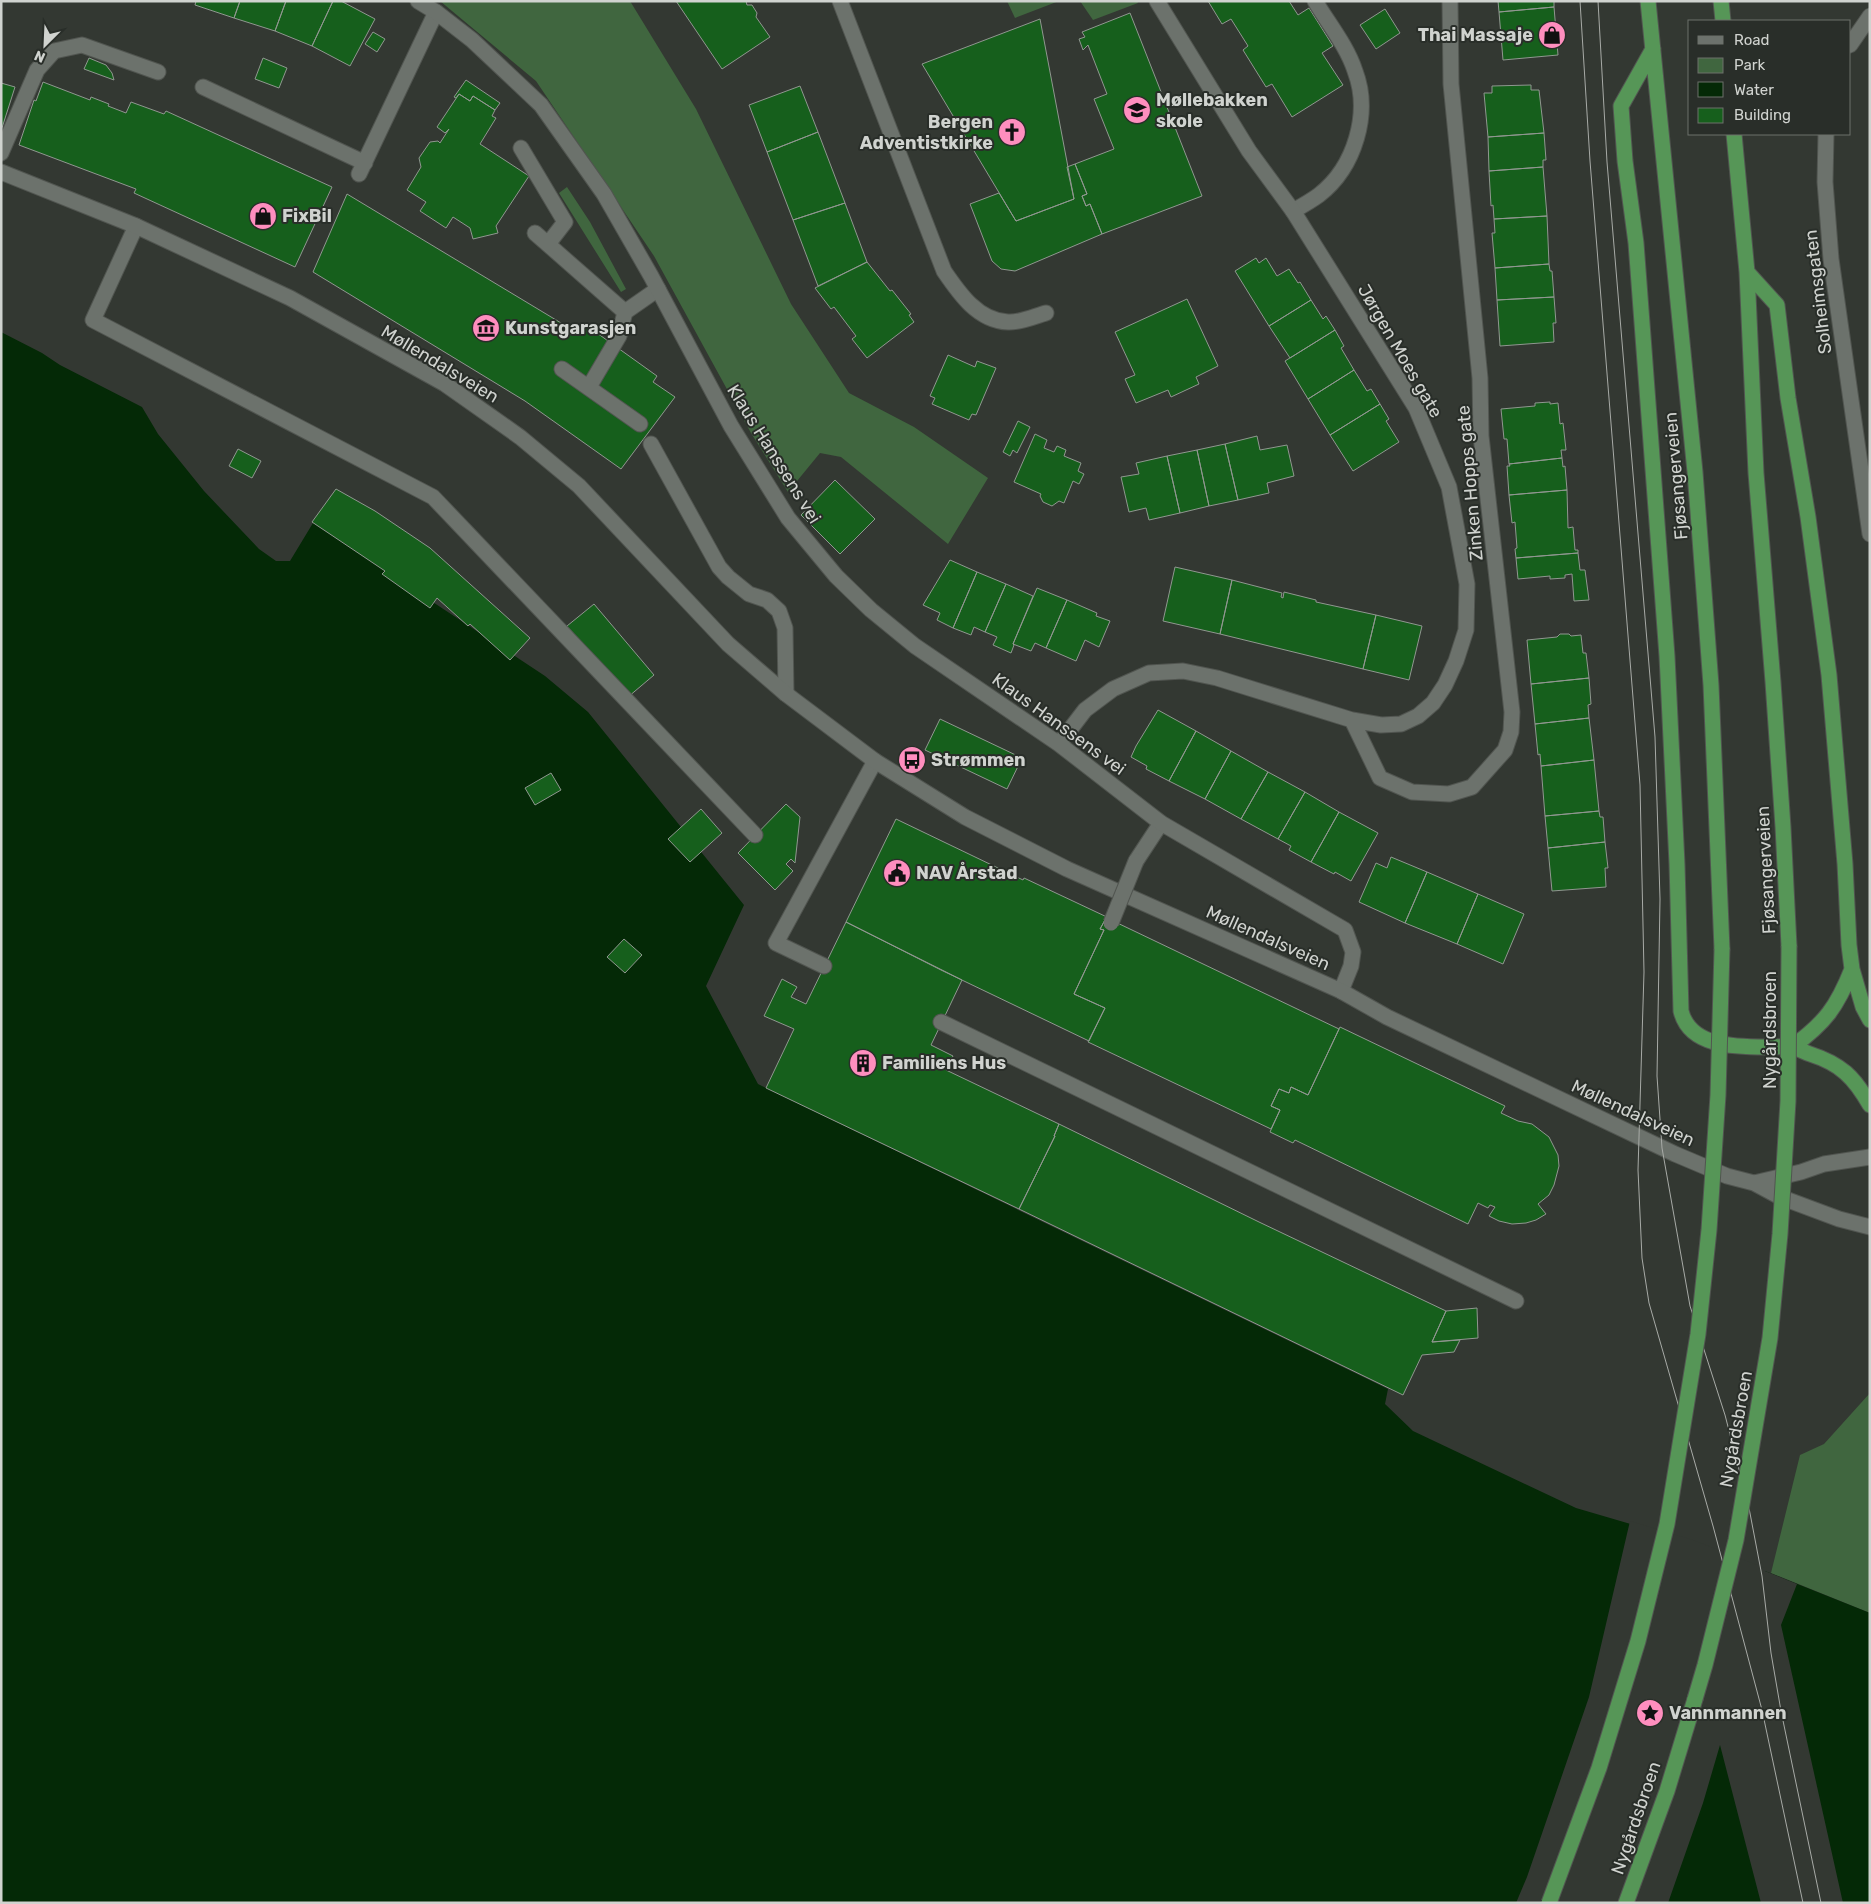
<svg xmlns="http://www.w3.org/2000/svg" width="1871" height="1904" viewBox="0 0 1871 1904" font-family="Rubik,sans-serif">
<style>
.green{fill:#40663f}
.water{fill:#042906}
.pier{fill:#333832}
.building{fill:#165f1c;stroke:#909790}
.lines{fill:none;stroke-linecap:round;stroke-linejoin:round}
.lane-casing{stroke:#515550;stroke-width:17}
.street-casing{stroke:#515550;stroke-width:17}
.secondary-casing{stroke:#515550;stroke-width:17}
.highway-casing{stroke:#515550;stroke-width:17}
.lane{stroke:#6c726c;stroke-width:15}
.street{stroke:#6c726c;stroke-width:15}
.secondary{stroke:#6c726c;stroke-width:15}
.highway{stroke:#569657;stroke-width:15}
.tram{stroke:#a8aba7;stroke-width:1}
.lane-bridge-casing{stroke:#515550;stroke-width:17;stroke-linecap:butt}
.highway-bridge-casing{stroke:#515550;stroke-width:17;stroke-linecap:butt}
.lane-bridge{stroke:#6c726c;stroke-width:15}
.highway-bridge{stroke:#569657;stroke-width:15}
.labels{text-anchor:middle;stroke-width:4;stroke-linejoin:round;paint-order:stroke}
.poi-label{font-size:18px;font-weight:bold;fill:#d0d3cf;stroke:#292e29;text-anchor:start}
.street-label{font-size:18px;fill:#d0d3cf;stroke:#292e29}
</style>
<rect width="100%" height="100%" fill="#333832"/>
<path class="green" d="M 440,1 L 630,1 L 696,109 L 791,304 L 849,393 L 914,427 L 988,478 L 948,544 L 841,457 L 820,453 L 788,492 L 751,433 L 654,256 L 536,81 Z
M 1007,1 L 1059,1 L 1015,18 Z
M 1080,1 L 1137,1 L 1138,3 L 1093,20 Z
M 567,187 L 590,222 L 626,289 L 621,292 L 559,193 Z
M 1870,1393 L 1870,1613 L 1771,1573 L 1800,1455 L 1824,1444 Z"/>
<path class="water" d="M 1,332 L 42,353 L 60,365 L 142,407 L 158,434 L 204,491 L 259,549 L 276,561 L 290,561 L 313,523 L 545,676 L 588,712 L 744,905 L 706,986 L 758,1084 L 1388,1389 L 1385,1404 L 1413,1431 L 1576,1508 L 1692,1542 L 1870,1613 L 1870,1903 L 1,1903 Z"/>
<path class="pier" d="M 1630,1521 L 1693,1540 L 1765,1568 L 1765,1571 L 1797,1584 L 1781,1625 L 1843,1903 L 1761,1903 L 1720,1745 L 1703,1803 L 1668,1903 L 1516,1903 L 1527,1877 L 1589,1697 Z"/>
<path class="building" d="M 196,1 L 240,1 L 234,18 L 195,5 Z
M 240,1 L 286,1 L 275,31 L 234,18 Z
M 286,1 L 333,1 L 312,46 L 275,31 Z
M 333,1 L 341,1 L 375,19 L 350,66 L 312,46 Z
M 676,1 L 746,1 L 747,5 L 752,5 L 757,13 L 756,17 L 770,37 L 722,69 Z
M 1208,1 L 1289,1 L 1298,15 L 1309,8 L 1333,46 L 1322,53 L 1343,85 L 1292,117 L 1272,84 L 1266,87 L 1243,50 L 1248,46 L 1231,19 L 1222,24 Z
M 1498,1 L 1554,1 L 1554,7 L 1499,12 Z
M 1554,7 L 1558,55 L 1503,60 L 1499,12 Z
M 1385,9 L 1400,33 L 1376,49 L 1360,25 Z
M 1130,13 L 1202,196 L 1102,234 L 1090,204 L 1086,206 L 1082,196 L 1087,194 L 1075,164 L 1114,149 L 1094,99 L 1107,94 L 1088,45 L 1083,50 L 1079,39 L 1085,37 L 1082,32 Z
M 1040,19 L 1074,199 L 1016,221 L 922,64 Z
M 373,32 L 385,39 L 377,52 L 365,44 Z
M 89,58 L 106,65 L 112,73 L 114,80 L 84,69 Z
M 263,58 L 287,68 L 279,88 L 255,79 Z
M 466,80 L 500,103 L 495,110 L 473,96 L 470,101 L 459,94 L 456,98 L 454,97 Z
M 43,82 L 90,100 L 91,97 L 109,104 L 108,106 L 126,113 L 131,102 L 164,114 L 166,111 L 332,187 L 295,267 L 134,193 L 136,189 L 19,145 L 34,100 L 36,101 Z
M 1,83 L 15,87 L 1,131 Z
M 1531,85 L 1531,90 L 1539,90 L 1544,133 L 1488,137 L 1484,93 L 1492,93 L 1492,86 Z
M 800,86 L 818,132 L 767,152 L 749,105 Z
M 459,94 L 470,101 L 473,96 L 495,110 L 492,116 L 496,118 L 480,144 L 529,176 L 496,226 L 498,233 L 473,239 L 470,228 L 453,217 L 446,228 L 420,211 L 426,202 L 407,190 L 421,167 L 419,158 L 430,142 L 438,141 L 440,143 L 449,129 L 445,133 L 437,127 Z
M 818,132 L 845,203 L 793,220 L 767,152 Z
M 1544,133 L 1546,160 L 1543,160 L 1543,167 L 1489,171 L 1488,137 Z
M 1075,164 L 1087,194 L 1082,196 L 1086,206 L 1090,204 L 1102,234 L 1015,271 L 1001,269 L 992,261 L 970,204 L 999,193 L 1016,221 L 1074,199 L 1067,167 Z
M 1543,167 L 1547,216 L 1494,219 L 1493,205 L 1491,206 L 1489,171 Z
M 347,194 L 576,332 L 583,323 L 657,376 L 653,382 L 675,397 L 621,469 L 525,401 L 313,272 Z
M 845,203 L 867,262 L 818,286 L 793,220 Z
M 1547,216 L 1549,264 L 1495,268 L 1492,233 L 1495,233 L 1494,219 Z
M 1256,258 L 1259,263 L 1266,258 L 1277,276 L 1289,269 L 1298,283 L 1300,282 L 1311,300 L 1269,326 L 1235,271 Z
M 867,262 L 890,291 L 892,290 L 911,314 L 909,315 L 914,322 L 867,358 L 852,339 L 856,336 L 834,307 L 831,309 L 815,288 Z
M 1549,264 L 1550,271 L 1552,271 L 1554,297 L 1497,300 L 1495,268 Z
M 1554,297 L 1556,323 L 1553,323 L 1554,342 L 1500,346 L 1497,300 Z
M 1187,299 L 1218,366 L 1196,377 L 1199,384 L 1171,397 L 1168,390 L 1136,403 L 1125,379 L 1135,375 L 1115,332 Z
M 1311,300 L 1323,319 L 1326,316 L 1335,330 L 1290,358 L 1269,326 Z
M 1335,330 L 1344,346 L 1341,348 L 1354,370 L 1308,399 L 1285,361 Z
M 948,355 L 975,367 L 977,361 L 996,368 L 976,415 L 972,414 L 969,420 L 932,404 L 935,398 L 930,396 Z
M 1354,370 L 1367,391 L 1371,389 L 1380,404 L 1330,435 L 1308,399 Z
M 1550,402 L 1550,404 L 1558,403 L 1560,424 L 1563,423 L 1566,450 L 1561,450 L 1562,458 L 1509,464 L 1507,439 L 1504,439 L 1501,409 L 1535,406 L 1535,403 Z
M 1380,404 L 1389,419 L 1386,421 L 1399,442 L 1353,471 L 1330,435 Z
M 1018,421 L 1030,427 L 1017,453 L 1013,450 L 1010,456 L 1003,452 Z
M 1035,434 L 1047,440 L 1044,448 L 1054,452 L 1057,446 L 1066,450 L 1064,456 L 1081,463 L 1078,471 L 1084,474 L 1079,484 L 1073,481 L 1064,503 L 1059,501 L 1052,506 L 1043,502 L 1040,496 L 1041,494 L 1014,482 Z
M 1257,436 L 1260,450 L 1287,445 L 1294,476 L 1267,483 L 1269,493 L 1238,500 L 1225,444 Z
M 1225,444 L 1238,500 L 1209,506 L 1197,450 Z
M 238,449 L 261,461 L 252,478 L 229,466 Z
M 1197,450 L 1209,506 L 1180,513 L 1167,456 Z
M 1167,456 L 1180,513 L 1149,520 L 1146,508 L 1129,512 L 1121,477 L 1139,474 L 1136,463 Z
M 1562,458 L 1563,467 L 1565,466 L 1567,490 L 1509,495 L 1507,466 L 1510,466 L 1509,464 Z
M 835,480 L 875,519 L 840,554 L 801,515 Z
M 336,489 L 375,511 L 430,548 L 530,638 L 510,660 L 470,624 L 468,626 L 437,598 L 430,608 L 382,574 L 385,571 L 312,522 Z
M 1567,490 L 1568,528 L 1573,527 L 1575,550 L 1578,550 L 1578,553 L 1516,558 L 1515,549 L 1517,548 L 1515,522 L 1512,523 L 1509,495 Z
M 1578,553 L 1580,570 L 1585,570 L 1589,600 L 1574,601 L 1572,574 L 1565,575 L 1565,578 L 1550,579 L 1550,576 L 1518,579 L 1516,558 Z
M 950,560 L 977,572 L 953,628 L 937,620 L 940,613 L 923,605 Z
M 1175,567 L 1232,580 L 1220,634 L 1163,621 Z
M 977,572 L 1006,584 L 985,632 L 974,627 L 971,635 L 953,628 Z
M 1232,580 L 1282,593 L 1281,597 L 1283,598 L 1284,592 L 1316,600 L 1316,602 L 1376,615 L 1363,669 L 1220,634 Z
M 1006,584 L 1033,596 L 1013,644 L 1014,645 L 1011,653 L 993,645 L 997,637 L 985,632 Z
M 1037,588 L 1067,600 L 1046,648 L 1035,643 L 1031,651 L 1013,644 Z
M 1067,600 L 1097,613 L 1096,616 L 1110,621 L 1099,647 L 1085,640 L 1076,661 L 1046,648 Z
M 594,604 L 654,675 L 628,697 L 567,626 Z
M 1376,615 L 1422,626 L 1409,680 L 1363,669 Z
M 1560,634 L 1569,634 L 1571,636 L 1581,635 L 1583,653 L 1586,653 L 1589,678 L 1531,684 L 1527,640 L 1557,637 Z
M 1589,678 L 1591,704 L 1588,705 L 1589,718 L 1535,724 L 1531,684 Z
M 1158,710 L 1196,731 L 1169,781 L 1146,769 L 1147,766 L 1131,757 L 1136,746 Z
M 1589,718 L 1594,760 L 1541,766 L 1540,754 L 1538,755 L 1535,724 Z
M 940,719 L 1022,758 L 1007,789 L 925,750 Z
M 1196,731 L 1231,751 L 1205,799 L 1169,781 Z
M 1231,751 L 1268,772 L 1241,819 L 1205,799 Z
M 1594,760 L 1599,811 L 1545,816 L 1541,766 Z
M 1268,772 L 1305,792 L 1278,839 L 1241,819 Z
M 551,773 L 561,790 L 535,805 L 525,788 Z
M 1305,792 L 1339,812 L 1311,862 L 1289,850 L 1291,846 L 1278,839 Z
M 786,804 L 800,817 L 795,863 L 791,859 L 786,864 L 793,871 L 775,890 L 738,853 Z
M 701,809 L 722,833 L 690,862 L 668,839 Z
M 1599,811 L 1600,817 L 1603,817 L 1605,842 L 1548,848 L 1545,816 Z
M 1339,812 L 1378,833 L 1351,881 L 1335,872 L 1334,874 L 1311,862 Z
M 896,819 L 1023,880 L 1024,878 L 1109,918 L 1105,920 L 1100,929 L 1104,930 L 1074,994 L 1105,1008 L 1089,1041 L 941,970 L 846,922 Z
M 1605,842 L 1608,868 L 1605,868 L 1606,887 L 1552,891 L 1548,848 Z
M 1391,857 L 1427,872 L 1405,923 L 1359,902 L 1376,863 L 1387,868 Z
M 1427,872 L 1478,894 L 1457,944 L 1405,923 Z
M 1478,894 L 1524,914 L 1503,964 L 1457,944 Z
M 1109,919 L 1339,1029 L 1308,1095 L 1291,1087 L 1289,1093 L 1279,1089 L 1271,1106 L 1280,1110 L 1271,1129 L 1088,1042 L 1105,1008 L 1074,994 L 1104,930 L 1100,929 L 1105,920 Z
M 846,922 L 962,980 L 931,1045 L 953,1056 L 946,1070 L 1059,1124 L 1054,1136 L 1055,1136 L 1019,1209 L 766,1088 L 794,1029 L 764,1016 L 782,979 L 797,987 L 791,997 L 806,1004 Z
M 624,939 L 642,955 L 625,973 L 607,957 Z
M 1340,1027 L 1505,1106 L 1501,1113 L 1518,1121 L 1532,1124 L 1549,1137 L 1558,1155 L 1559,1166 L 1554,1185 L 1549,1195 L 1538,1204 L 1546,1214 L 1536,1220 L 1526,1223 L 1512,1224 L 1499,1221 L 1489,1216 L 1495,1207 L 1490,1205 L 1488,1208 L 1478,1203 L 1468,1224 L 1295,1140 L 1293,1143 L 1270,1132 L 1280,1110 L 1271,1106 L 1279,1089 L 1289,1093 L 1291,1087 L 1308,1095 Z
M 1059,1124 L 1259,1222 L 1446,1311 L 1432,1342 L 1460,1340 L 1454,1352 L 1422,1355 L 1403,1395 L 1019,1209 L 1055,1136 L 1054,1136 Z
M 1477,1308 L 1478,1338 L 1432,1342 L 1446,1311 Z"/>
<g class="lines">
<g class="lane-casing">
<path id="lane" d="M 203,87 L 365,163
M 521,148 L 565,222 L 548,244
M 1,153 L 37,70 L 54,51 L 82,45 L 158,72
M 359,174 L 436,12
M 1293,211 C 1302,206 1311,201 1319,195 C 1355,167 1371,113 1355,71 C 1347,46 1328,23 1315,1
M 136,226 L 93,320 L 433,497 L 755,835
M 535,233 L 625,312 L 658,289
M 562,369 L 640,424
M 589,387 L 619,336 L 625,312
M 651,444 L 719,567 L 728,577 L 749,594 L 767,600 L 779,611 L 785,628 L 786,694
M 1136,861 L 1161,823
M 824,966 L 776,943 L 875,761
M 941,1022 L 1516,1301"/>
</g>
<g class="street-casing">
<path id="street" d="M 418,1 L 436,12 L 472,40 L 541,105 L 604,194 L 651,276 L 731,426 L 788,518 L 836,576 L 871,610 L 915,646 L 1059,744 L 1161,823 L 1345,930 L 1353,952 L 1351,966 L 1341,991
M 840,1 L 944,271 C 959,293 978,321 1008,322 C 1020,323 1035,316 1046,313
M 1352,720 L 1380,778 L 1412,792 L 1449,794 L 1472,787 L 1505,750 L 1511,732 L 1512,712 L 1481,436 L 1480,378 L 1451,84 L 1450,1
M 1059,744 L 1085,710 L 1113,689 L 1149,673 L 1183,671 L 1217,678 L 1352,720 L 1381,725 L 1401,724 L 1418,716 L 1433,703 L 1445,685 L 1456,661 L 1466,630 L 1467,584 L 1449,487 L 1416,408 L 1293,211 L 1249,151 L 1157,1"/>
</g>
<g class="secondary-casing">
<path id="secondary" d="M 1850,45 L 1870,16
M 1826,134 L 1825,182 L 1831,259 L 1870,534
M 1,172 L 136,226 L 290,298 L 445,384 L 520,437 L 579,486 L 728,644 L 786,694 L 875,761 L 965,817 L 1067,869 L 1341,991 L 1387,1017 L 1675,1154 L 1727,1176 L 1754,1183 L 1780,1197 L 1839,1219 L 1870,1227
M 1754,1183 L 1801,1172 L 1824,1164 L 1870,1157"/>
</g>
<g class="highway-casing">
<path id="highway" d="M 1648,1 L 1695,472 L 1711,685 L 1722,949
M 1721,1 L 1723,21
M 1653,49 L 1621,106 L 1625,161 L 1636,243 L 1667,656 L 1677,864 L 1681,1011 C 1690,1048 1738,1047 1769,1047 C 1776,1047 1785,1046 1792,1047 C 1798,1048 1804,1052 1810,1054 C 1841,1064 1854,1077 1870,1105
M 1734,134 L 1747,272 L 1756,473 L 1773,682 L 1783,827 L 1789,946
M 1747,272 L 1777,305 L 1788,398 L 1808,517 L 1829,675 L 1845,864 L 1849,945 L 1852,969 L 1863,1007 L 1870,1020
M 1792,1047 C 1825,1023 1837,1007 1852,969
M 1626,1903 L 1667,1791 L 1695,1699"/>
</g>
<use href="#lane" class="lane"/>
<use href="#street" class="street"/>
<use href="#secondary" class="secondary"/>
<use href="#highway" class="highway"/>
<path class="tram" d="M 1580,1 L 1590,161 L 1640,785 L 1644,972 L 1638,1170 L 1642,1258 L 1649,1303 L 1713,1526 L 1762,1710 L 1803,1903
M 1598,1 L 1607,162 L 1655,737 L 1660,899 L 1657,1076 L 1662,1148 L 1690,1306 L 1725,1415 L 1749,1508 L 1762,1576 L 1771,1653 L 1781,1711 L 1821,1903"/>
<g class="lane-bridge-casing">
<path id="lane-bridge" d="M 1111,923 L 1136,861"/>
</g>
<g class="highway-bridge-casing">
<path id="highway-bridge" d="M 1695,1699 L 1705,1665 L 1736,1540 L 1770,1338 L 1780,1234 L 1788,1101 L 1789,946
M 1549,1903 L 1599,1768 L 1638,1641 L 1667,1524 L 1698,1334 L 1709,1230 L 1718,1095 L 1722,949"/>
</g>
<use href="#lane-bridge" class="lane-bridge"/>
<use href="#highway-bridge" class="highway-bridge"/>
</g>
<defs>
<g id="shop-disc" transform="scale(1.4375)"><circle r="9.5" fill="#fe8ebe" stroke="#292e29"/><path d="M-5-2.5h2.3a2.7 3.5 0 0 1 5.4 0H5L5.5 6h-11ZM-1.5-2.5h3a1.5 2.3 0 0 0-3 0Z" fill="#111"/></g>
<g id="school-disc" transform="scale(1.4375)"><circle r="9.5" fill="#fe8ebe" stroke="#292e29"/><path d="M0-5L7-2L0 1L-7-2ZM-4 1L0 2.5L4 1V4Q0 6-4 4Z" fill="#111"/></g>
<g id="church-disc" transform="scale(1.4375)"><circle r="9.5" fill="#fe8ebe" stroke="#292e29"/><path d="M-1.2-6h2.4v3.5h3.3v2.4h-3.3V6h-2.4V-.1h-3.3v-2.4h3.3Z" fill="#111"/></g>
<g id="museum-disc" transform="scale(1.4375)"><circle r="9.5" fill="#fe8ebe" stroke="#292e29"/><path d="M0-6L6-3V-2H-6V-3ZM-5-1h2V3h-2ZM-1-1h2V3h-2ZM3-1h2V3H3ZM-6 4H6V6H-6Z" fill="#111"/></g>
<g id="bus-disc" transform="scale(1.4375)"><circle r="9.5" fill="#fe8ebe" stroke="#292e29"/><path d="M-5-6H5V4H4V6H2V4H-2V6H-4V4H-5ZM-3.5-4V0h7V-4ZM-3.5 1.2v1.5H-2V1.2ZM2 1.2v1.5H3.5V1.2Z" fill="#111"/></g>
<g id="civic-disc" transform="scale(1.4375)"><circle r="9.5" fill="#fe8ebe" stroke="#292e29"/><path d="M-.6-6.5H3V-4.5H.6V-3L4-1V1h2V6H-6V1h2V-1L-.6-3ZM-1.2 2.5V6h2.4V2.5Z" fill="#111"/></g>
<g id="building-disc" transform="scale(1.4375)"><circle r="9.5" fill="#fe8ebe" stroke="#292e29"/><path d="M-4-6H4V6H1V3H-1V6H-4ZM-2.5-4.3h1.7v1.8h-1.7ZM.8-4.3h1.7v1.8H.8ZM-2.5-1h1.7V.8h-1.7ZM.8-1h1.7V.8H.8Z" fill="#111"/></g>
<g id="sight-disc" transform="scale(1.4375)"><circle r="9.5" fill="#fe8ebe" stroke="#292e29"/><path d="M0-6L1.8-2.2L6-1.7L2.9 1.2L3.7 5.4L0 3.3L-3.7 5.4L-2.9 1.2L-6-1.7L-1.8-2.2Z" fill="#111"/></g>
</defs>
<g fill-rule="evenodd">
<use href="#shop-disc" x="1552" y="35"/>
<use href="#school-disc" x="1137" y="110"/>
<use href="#church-disc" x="1012" y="132"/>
<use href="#shop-disc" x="263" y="216"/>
<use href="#museum-disc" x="486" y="328"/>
<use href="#bus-disc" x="912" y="760"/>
<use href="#civic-disc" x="897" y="873"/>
<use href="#building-disc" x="863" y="1063"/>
<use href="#sight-disc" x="1650" y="1713"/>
</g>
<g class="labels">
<g class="poi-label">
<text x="1533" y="41" text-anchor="end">Thai Massaje</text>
<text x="1156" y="106">Møllebakken<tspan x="1156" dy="21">skole</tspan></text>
<text x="993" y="128" text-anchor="end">Bergen<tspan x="993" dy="21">Adventistkirke</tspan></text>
<text x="282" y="222">FixBil</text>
<text x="505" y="334">Kunstgarasjen</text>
<text x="931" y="766">Strømmen</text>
<text x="916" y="879">NAV Årstad</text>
<text x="882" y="1069">Familiens Hus</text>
<text x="1669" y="1719">Vannmannen</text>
</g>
<g class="street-label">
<text transform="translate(1818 292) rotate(-97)" y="6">Solheimsgaten</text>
<text transform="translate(1400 351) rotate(60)" y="6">Jørgen Moes gate</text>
<text transform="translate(440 364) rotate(31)" y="6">Møllendalsveien</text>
<text transform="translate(774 454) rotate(58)" y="6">Klaus Hanssens vei</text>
<text transform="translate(1676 476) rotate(-95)" y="6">Fjøsangerveien</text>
<text transform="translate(1470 483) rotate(-95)" y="6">Zinken Hopps gate</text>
<text transform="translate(1059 724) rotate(36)" y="6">Klaus Hanssens vei</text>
<text transform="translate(1766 870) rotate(-93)" y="6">Fjøsangerveien</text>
<text transform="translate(1268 938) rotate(24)" y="6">Møllendalsveien</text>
<text transform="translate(1770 1030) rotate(-90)" y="6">Nygårdsbroen</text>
<text transform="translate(1633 1113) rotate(25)" y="6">Møllendalsveien</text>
<text transform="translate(1736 1429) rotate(-80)" y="6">Nygårdsbroen</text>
<text transform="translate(1636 1818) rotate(-71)" y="6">Nygårdsbroen</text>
</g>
</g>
<rect width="1871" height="1904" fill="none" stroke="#d0d3cf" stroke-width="5"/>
<rect x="1688" y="20" width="162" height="115" fill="#292e29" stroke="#6c706b"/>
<rect x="1698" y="36" width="25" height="8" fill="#6c726c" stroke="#6c706b"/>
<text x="1734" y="45" font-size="15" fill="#d0d3cf">Road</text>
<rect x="1698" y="58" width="25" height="15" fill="#40663f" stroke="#6c706b"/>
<text x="1734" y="70" font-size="15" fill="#d0d3cf">Park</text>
<rect x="1698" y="82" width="25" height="15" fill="#042906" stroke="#6c706b"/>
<text x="1734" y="95" font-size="15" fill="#d0d3cf">Water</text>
<rect x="1698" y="108" width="25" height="15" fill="#165f1c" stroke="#6c706b"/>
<text x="1734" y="120" font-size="15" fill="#d0d3cf">Building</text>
<g transform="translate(45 45) rotate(204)" stroke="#292e29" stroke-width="4" paint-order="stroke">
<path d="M0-4L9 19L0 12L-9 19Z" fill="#d0d3cf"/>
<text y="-8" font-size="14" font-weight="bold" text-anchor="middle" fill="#d0d3cf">N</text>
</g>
</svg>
